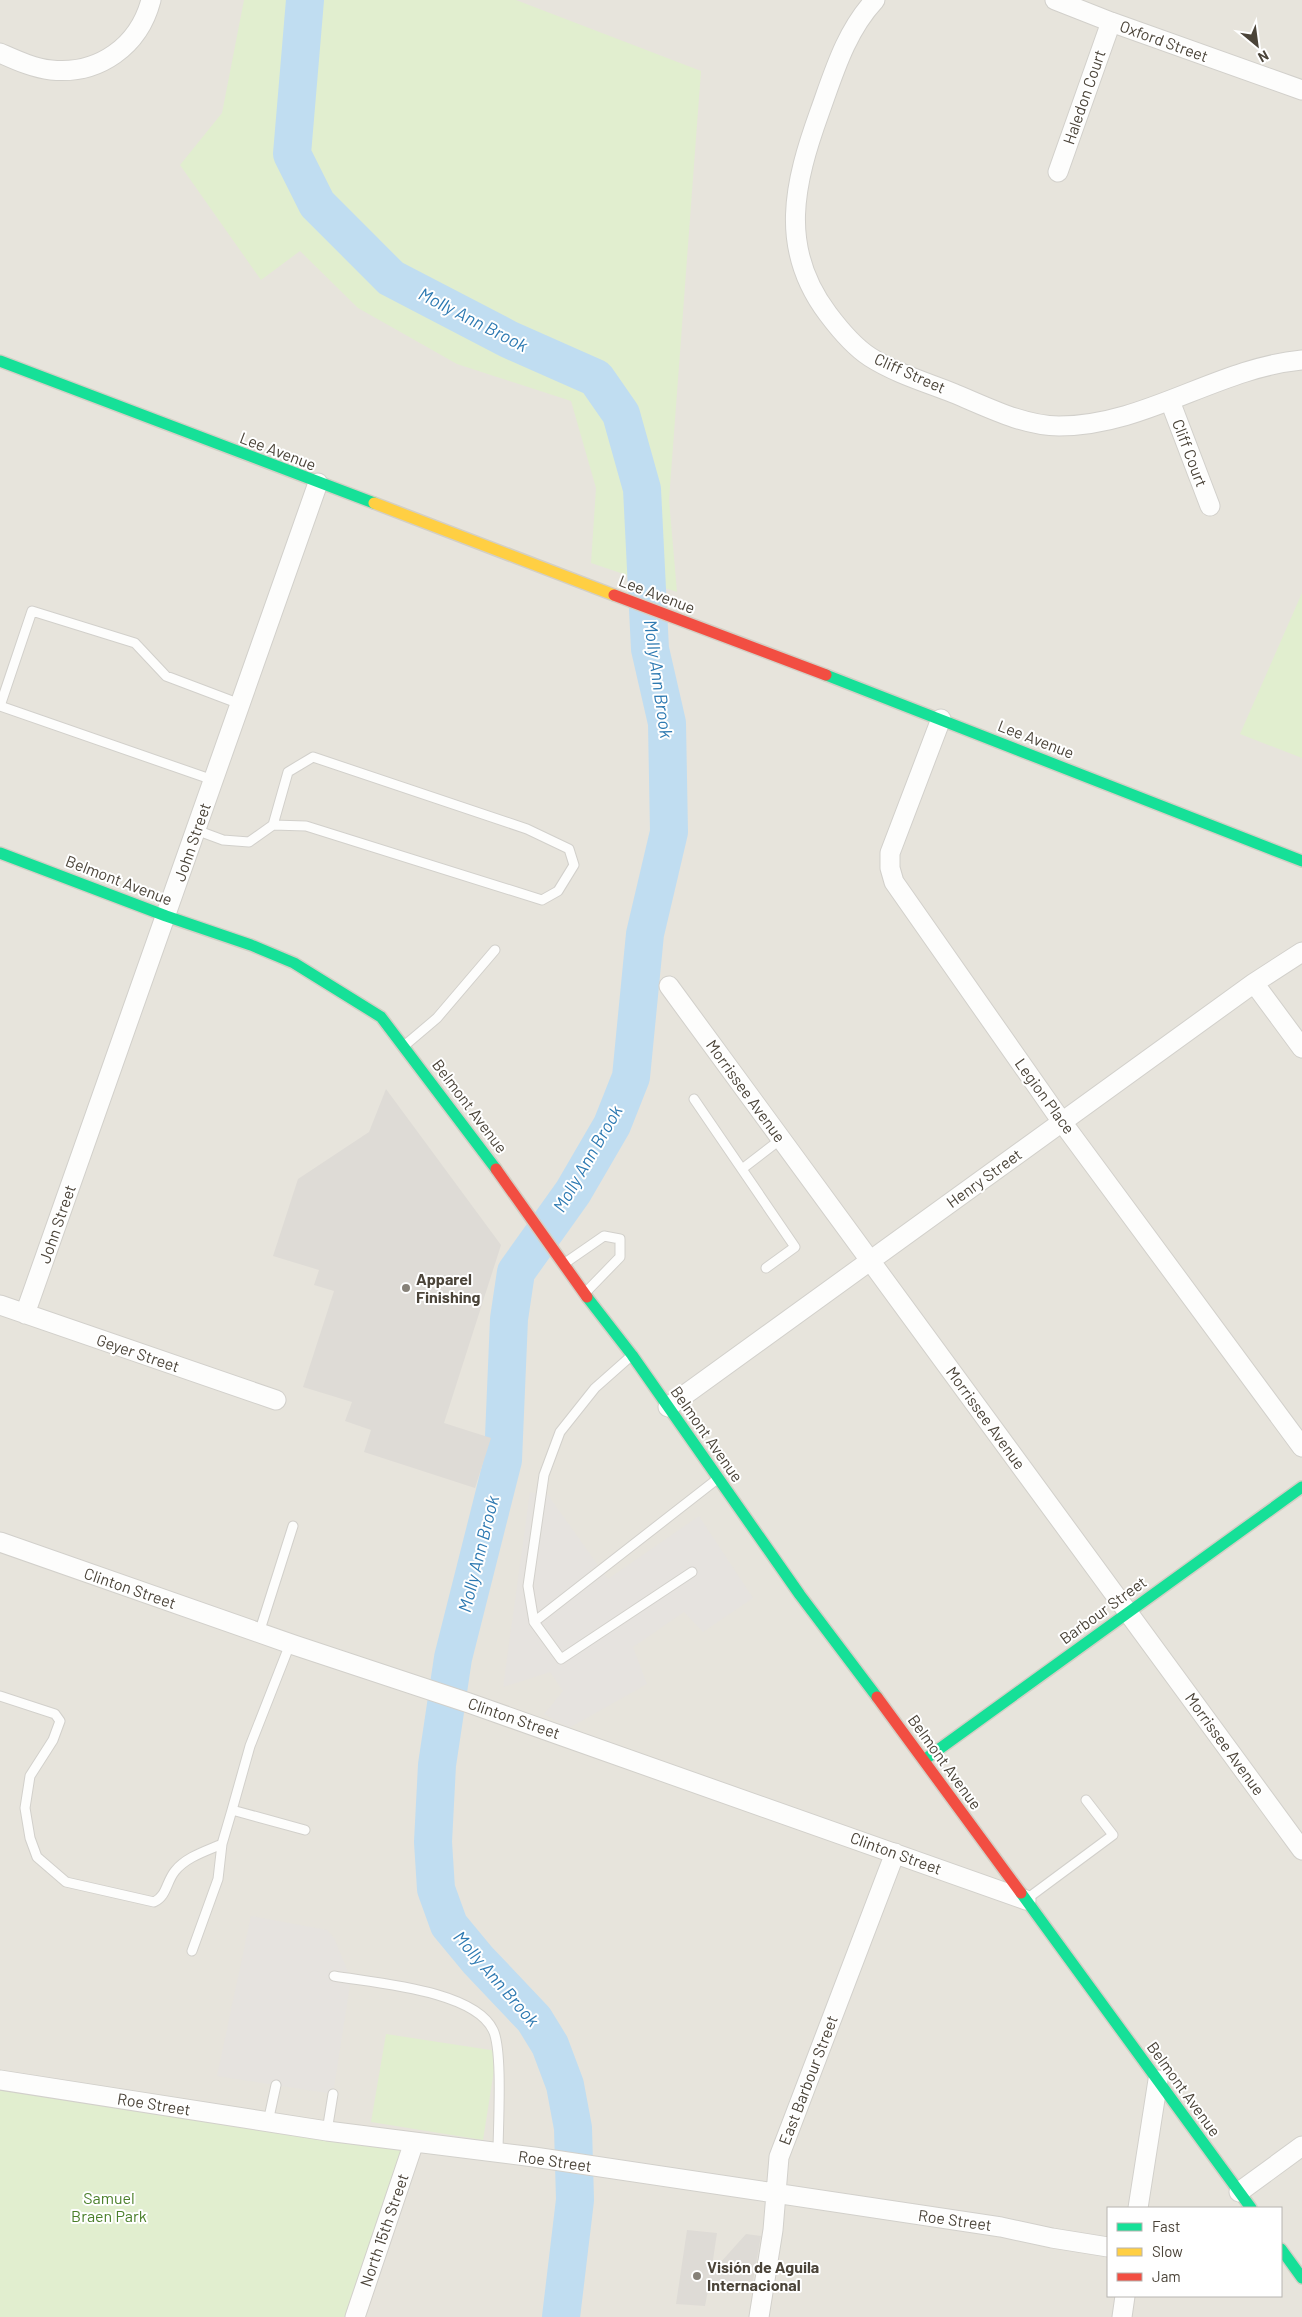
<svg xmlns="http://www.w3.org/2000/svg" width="1302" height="2317" viewBox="0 0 1302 2317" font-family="Barlow,sans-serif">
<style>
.residential{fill:#e7e4dc;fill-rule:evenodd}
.green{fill:#e1eecf}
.parking{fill:#e6e3df}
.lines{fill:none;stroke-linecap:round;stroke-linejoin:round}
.river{stroke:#c0ddf1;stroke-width:38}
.building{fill:#dedbd6}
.lane-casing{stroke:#d2d0cb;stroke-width:11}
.street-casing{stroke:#d2d0cb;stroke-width:21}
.fast-casing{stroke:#d3cfc5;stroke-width:14}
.slow-casing{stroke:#d3cfc5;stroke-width:14}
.jam-casing{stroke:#d3cfc5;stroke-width:14}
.lane{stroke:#fdfdfc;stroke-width:9}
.street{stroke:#fdfdfc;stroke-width:19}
.fast{stroke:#16e098;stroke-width:11}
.slow{stroke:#ffcf43;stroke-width:11}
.jam{stroke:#f24e42;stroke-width:11}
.poi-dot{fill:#868178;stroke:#fff;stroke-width:2}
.labels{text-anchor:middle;stroke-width:4;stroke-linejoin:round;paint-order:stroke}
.street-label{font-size:16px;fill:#4b4439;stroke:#fff}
.poi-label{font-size:16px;font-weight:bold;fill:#4b4439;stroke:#fff;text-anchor:start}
.park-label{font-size:16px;fill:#4a7f2a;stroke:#fff}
.water-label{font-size:18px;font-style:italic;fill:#2e7ab2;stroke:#fff}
</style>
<rect width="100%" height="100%" fill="#f4f2ee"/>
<path class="residential" d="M 0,0 L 1302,0 L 1302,2317 L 0,2317 ZM 1108,2208 L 1281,2208 L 1281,2296 L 1108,2296 Z"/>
<path class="green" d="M 244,0 L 516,0 L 701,71 L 669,500 L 677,592 L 591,563 L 596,488 L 571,401 L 457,364 L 358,308 L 300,251 L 261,280 L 180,165 L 222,113 Z
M 1302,593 L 1302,758 L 1240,734 Z
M 386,2034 L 497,2051 L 483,2140 L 371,2122 Z
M 0,2081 L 413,2144 L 355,2317 L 0,2317 Z"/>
<path class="parking" d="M 530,1492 L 548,1495 L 608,1579 L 699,1516 L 753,1598 L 703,1632 L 684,1612 L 633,1647 L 647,1684 L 569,1728 L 544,1714 L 563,1691 L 550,1672 L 503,1687 Z
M 251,1916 L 327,1930 L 334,1938 L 351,1979 L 333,2094 L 217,2076 Z"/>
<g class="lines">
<path class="river" d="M 305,0 L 292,154 L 317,204 L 391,278 L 508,339 L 596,378 L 621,414 L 642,489 L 650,649 L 667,723 L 669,832 L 645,934 L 631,1077 L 612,1125 L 573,1192 L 516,1272 L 509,1319 L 503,1460 L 453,1658 L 437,1765 L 433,1842 L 436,1889 L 449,1925 L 478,1960 L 534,2019 L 550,2045 L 565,2085 L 573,2128 L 575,2200 L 561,2317"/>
</g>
<path class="building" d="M 386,1089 L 501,1245 L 444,1423 L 491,1438 L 475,1488 L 364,1452 L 371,1430 L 345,1421 L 352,1402 L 303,1387 L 334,1291 L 314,1285 L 319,1270 L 273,1256 L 298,1179 L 369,1132 Z
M 687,2230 L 717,2233 L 711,2273 L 746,2234 L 761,2236 L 753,2281 L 709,2285 L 705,2306 L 676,2304 Z"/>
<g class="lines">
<g class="lane-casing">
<path id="lane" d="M 213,780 L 0,706 L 32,611 L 135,643 L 166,676 L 240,704
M 196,830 L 223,840 L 249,842 L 273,825 L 306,826 L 542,900 L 558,891 L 574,865 L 569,849 L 527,829 L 313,757 L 288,772 L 273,825
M 404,1046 L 437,1018 L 495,950
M 694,1099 L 795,1247 L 766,1268
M 742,1169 L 781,1139
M 565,1263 L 604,1236 L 620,1239 L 620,1257 L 586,1292
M 692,1572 L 561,1659 L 534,1622 L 716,1480
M 534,1622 L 528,1586 L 544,1475 L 560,1432 L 595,1388 L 630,1357
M 259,1633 L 293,1526
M 290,1644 L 250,1746 L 232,1810 L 305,1830
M 0,1696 L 55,1714 L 60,1721 L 53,1740 L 30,1776 L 25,1808 L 30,1838 L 37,1857 L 66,1882 L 154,1902 C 167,1896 166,1882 175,1871 C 186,1857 206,1851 222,1844 L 232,1810
M 1028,1898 L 1113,1835 L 1086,1800
M 192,1951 L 218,1879 L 222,1844
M 334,1976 C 374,1983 474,1990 493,2030 C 503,2050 498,2128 498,2153
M 268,2122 L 276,2085
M 327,2131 L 333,2094"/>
</g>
<g class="street-casing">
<path id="street" d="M 875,0 C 846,31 834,72 820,111 C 794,183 778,248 828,314 C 840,330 853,346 870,357 C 895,373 925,382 953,393 C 985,406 1023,426 1059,426 C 1145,426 1217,368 1302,360
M 1055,0 L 1111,22 L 1302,90
M 0,53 C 16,60 33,68 51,70 C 99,75 139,46 151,0
M 1058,172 L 1111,22
M 1170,401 L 1210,506
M 941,719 L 890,853 L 890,868 L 894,882 L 1062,1122 L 1302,1447
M 1254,983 L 1302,1048
M 669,986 L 1302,1850
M 0,1305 L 276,1400
M 25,1314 L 318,483
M 668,1407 L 1254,983 L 1302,952
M 0,1542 L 294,1645 L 469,1703 L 1026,1900
M 0,2080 L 327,2131 L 534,2157 L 1001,2227 L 1052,2238 L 1108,2247
M 1239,2192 L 1302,2146
M 1138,2208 L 1158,2080
M 355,2317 L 414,2142
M 759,2317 L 773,2230 L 779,2157 L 895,1853
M 1122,2317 L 1125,2296"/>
</g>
<g class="fast-casing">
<path id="fast" d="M 0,361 L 374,503
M 826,675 L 1302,861
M 0,853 L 166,916 L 251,945 L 294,963 L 381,1017 L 496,1169
M 587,1297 L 632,1355 L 800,1595 L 877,1697
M 924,1760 L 1302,1487
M 1021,1893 L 1251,2208
M 1281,2249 L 1302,2278"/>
</g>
<g class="slow-casing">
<path id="slow" d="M 374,503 L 614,595"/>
</g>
<g class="jam-casing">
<path id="jam" d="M 614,595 L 826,675
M 496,1169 L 587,1297
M 877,1697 L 1021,1893"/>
</g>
<use href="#lane" class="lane"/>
<use href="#street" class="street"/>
<use href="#fast" class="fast"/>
<use href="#slow" class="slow"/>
<use href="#jam" class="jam"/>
</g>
<g class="poi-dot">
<circle cx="406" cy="1288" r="5"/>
<circle cx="697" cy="2276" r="5"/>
</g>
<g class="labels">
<g class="street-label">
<text transform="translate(1164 41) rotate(20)" y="6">Oxford Street</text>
<text transform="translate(1084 97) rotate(-71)" y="6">Haledon Court</text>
<text transform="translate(910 373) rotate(24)" y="6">Cliff Street</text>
<text transform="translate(278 451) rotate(21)" y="6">Lee Avenue</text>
<text transform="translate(1190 453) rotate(69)" y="6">Cliff Court</text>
<text transform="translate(657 594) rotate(21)" y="6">Lee Avenue</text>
<text transform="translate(1036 739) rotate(21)" y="6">Lee Avenue</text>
<text transform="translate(192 842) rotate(-71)" y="6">John Street</text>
<text transform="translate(119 880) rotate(21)" y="6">Belmont Avenue</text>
<text transform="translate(746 1091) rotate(54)" y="6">Morrissee Avenue</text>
<text transform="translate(1045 1096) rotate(54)" y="6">Legion Place</text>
<text transform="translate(470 1106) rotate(53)" y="6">Belmont Avenue</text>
<text transform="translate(984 1178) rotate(-36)" y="6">Henry Street</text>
<text transform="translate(57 1224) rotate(-71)" y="6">John Street</text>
<text transform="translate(138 1353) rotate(19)" y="6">Geyer Street</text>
<text transform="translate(986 1418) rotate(54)" y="6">Morrissee Avenue</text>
<text transform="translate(707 1434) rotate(55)" y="6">Belmont Avenue</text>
<text transform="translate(130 1588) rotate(19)" y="6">Clinton Street</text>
<text transform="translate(1103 1610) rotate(-36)" y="6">Barbour Street</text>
<text transform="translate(514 1718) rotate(19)" y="6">Clinton Street</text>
<text transform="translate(1225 1744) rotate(54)" y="6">Morrissee Avenue</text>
<text transform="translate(945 1762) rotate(54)" y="6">Belmont Avenue</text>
<text transform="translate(896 1853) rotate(20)" y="6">Clinton Street</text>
<text transform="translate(808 2080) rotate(-69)" y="6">East Barbour Street</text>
<text transform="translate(1184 2089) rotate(54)" y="6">Belmont Avenue</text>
<text transform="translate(154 2104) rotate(9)" y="6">Roe Street</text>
<text transform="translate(555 2161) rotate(8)" y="6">Roe Street</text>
<text transform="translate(955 2220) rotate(8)" y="6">Roe Street</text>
<text transform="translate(384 2230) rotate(-71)" y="6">North 15th Street</text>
</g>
<g class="poi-label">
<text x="416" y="1285">Apparel<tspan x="416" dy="18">Finishing</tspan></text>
<text x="707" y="2273">Visión de Aguila<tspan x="707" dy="18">Internacional</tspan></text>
</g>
<g class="park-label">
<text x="109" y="2204">Samuel<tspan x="109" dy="18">Braen Park</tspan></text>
</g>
<g class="water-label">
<text transform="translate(473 320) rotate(27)" y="6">Molly Ann Brook</text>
<text transform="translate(658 679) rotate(82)" y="6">Molly Ann Brook</text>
<text transform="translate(588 1159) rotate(-60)" y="6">Molly Ann Brook</text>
<text transform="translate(479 1554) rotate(-76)" y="6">Molly Ann Brook</text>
<text transform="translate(496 1979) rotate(49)" y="6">Molly Ann Brook</text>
</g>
</g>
<rect x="1107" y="2207" width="175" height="90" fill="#ffffff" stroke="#b7b4b0"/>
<rect x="1117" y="2223" width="25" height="8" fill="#16e098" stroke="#b7b4b0"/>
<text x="1152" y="2232" font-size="15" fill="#4b4439">Fast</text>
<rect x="1117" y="2248" width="25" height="8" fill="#ffcf43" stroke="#b7b4b0"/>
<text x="1152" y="2257" font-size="15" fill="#4b4439">Slow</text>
<rect x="1117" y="2273" width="25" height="8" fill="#f24e42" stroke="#b7b4b0"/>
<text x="1152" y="2282" font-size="15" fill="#4b4439">Jam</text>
<g transform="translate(1257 45) rotate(151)" stroke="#ffffff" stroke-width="4" paint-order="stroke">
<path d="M0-4L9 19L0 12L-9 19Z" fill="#4b4439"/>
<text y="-8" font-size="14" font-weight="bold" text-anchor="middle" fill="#4b4439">N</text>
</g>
</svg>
